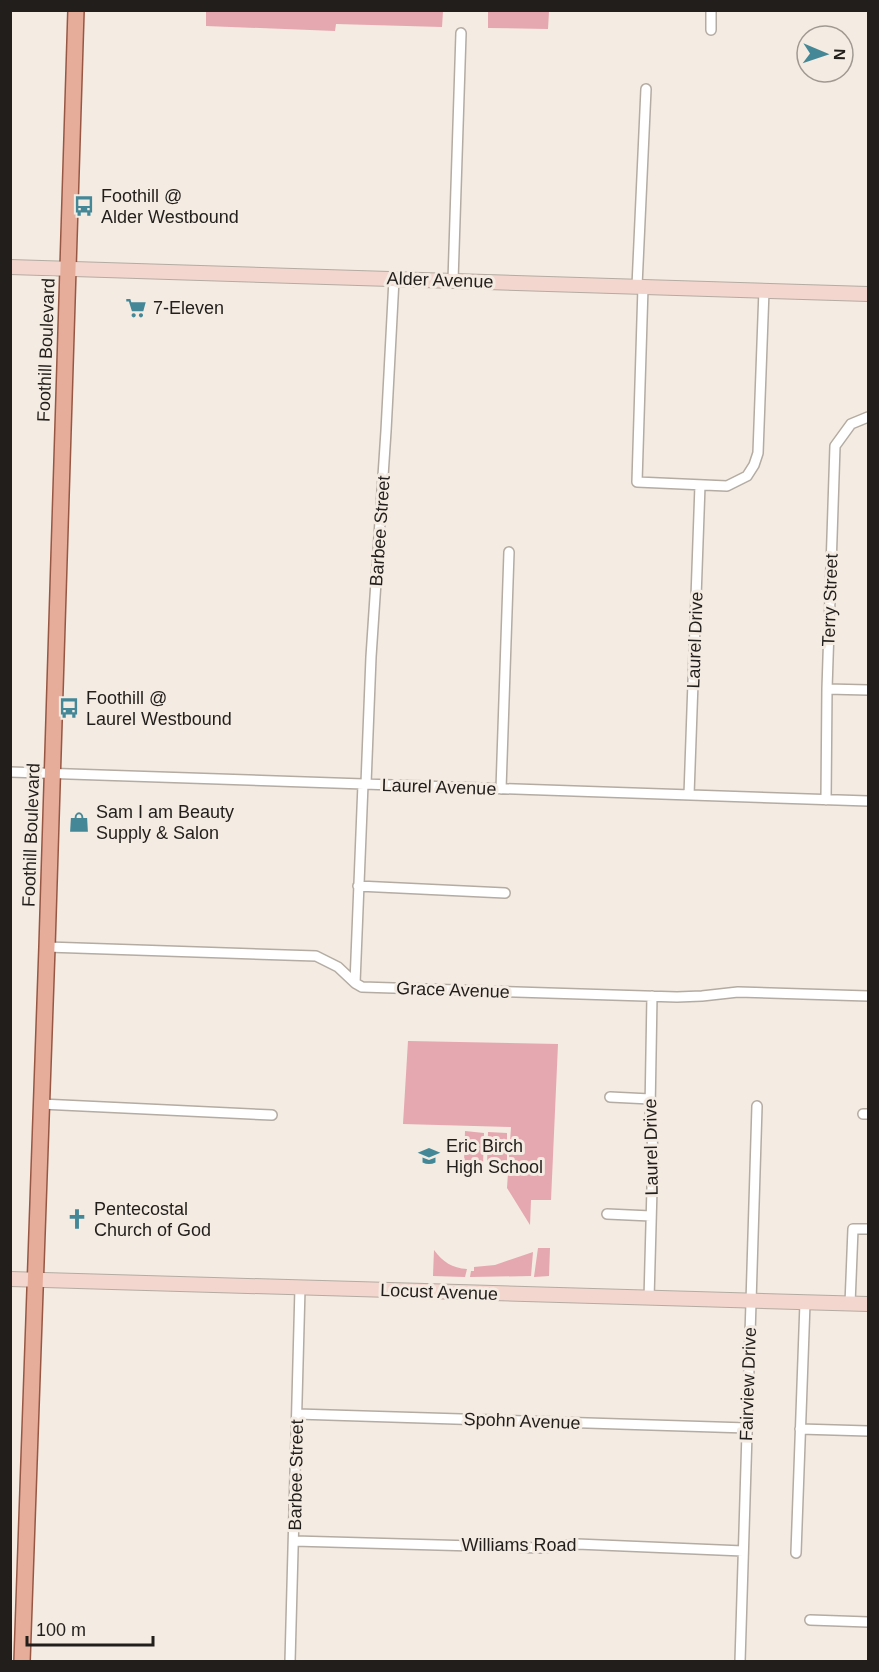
<svg xmlns="http://www.w3.org/2000/svg" width="879" height="1672" viewBox="0 0 879 1672" font-family="Arial,sans-serif">
<style>
.green{fill:#e5a7b0}
.lines{fill:none;stroke-linecap:round;stroke-linejoin:round}
.street-casing{stroke:#b4aba2;stroke-width:12}
.secondary-casing{stroke:#b4aba2;stroke-width:16}
.primary-casing{stroke:#975743;stroke-width:18}
.street{stroke:#fff;stroke-width:9}
.secondary{stroke:#f3d6cd;stroke-width:14}
.primary{stroke:#e7ad9b;stroke-width:15}
.labels{text-anchor:middle;stroke-width:6;stroke-linejoin:round;paint-order:stroke}
.poi-label{font-size:18px;fill:#211e1b;stroke:#f4ebe2;text-anchor:start}
.street-label{font-size:18px;fill:#211e1b;stroke:#f4ebe2}
</style>
<rect width="100%" height="100%" fill="#f4ebe2"/>
<path class="green" d="M 206,11 L 443,11 L 442,27 L 336,24 L 335,31 L 206,26 Z
M 488,11 L 549,11 L 548,29 L 488,28 Z
M 408,1041 L 558,1044 L 551,1200 L 531,1200 L 530,1225 L 507,1188 L 511,1127 L 403,1124 Z
M 465,1131 L 484,1133 L 483,1165 L 464,1163 Z
M 488,1132 L 507,1133 L 507,1166 L 487,1166 Z
M 538,1248 L 550,1248 L 549,1276 L 534,1277 Z
M 434,1250 C 443,1262 452,1268 467,1269 L 465,1277 L 433,1276 Z
M 533,1252 L 531,1276 L 470,1277 L 471,1271 L 474,1271 L 474,1267 L 495,1265 Z"/>
<g class="lines">
<g class="street-casing">
<path id="street" d="M 711,30 L 711,10
M 453,281 L 461,33
M 637,286 L 646,89
M 643,287 L 637,482 L 727,486 L 747,476 L 754,465 L 758,453 L 764,290
M 827,689 L 868,690
M 10,772 L 868,801
M 366,784 L 371,657 L 386,431 L 394,279
M 501,789 L 509,552
M 689,795 L 700,485
M 826,800 L 827,689 L 835,446 L 851,424 L 868,417
M 358,886 L 505,893
M 47,947 L 316,956 L 338,967 L 355,983 L 362,987 L 677,997 L 702,996 L 738,992 L 868,996
M 355,983 L 363,784
M 610,1097 L 650,1099
M 41,1104 L 272,1115
M 863,1114 L 868,1114
M 607,1214 L 651,1216
M 649,1299 L 653,1151 L 650,1111 L 652,996
M 850,1304 L 853,1229 L 868,1229
M 297,1414 L 747,1428
M 800,1429 L 868,1431
M 294,1541 L 541,1548 L 577,1544 L 743,1551
M 796,1553 L 805,1303
M 810,1620 L 868,1622
M 290,1662 L 300,1288
M 740,1662 L 757,1106"/>
</g>
<g class="secondary-casing">
<path id="secondary" d="M 10,267 L 868,294
M 10,1279 L 868,1304"/>
</g>
<g class="primary-casing">
<path id="primary" d="M 22,1662 L 47,947 L 76,10"/>
</g>
<use href="#street" class="street"/>
<use href="#secondary" class="secondary"/>
<use href="#primary" class="primary"/>
</g>
<defs>
<g id="bus-bare" transform="scale(1.62)"><path d="M-5-6H5V4H4V6H2V4H-2V6H-4V4H-5ZM-3.5-4V0h7V-4ZM-3.5 1.2v1.5H-2V1.2ZM2 1.2v1.5H3.5V1.2Z" fill="#448897" stroke="#f4ebe2" stroke-width="2.5" paint-order="stroke"/></g>
<g id="supermarket-bare" transform="scale(1.62)"><path d="M-6-5.5h2.5l.6 2H6L4.5 2H-2.5L-4.4-4H-6ZM-1.5 3.2a1.3 1.3 0 1 0 .1 0ZM3 3.2a1.3 1.3 0 1 0 .1 0Z" fill="#448897" stroke="#f4ebe2" stroke-width="2.5" paint-order="stroke"/></g>
<g id="shop-bare" transform="scale(1.62)"><path d="M-5-2.5h2.3a2.7 3.5 0 0 1 5.4 0H5L5.5 6h-11ZM-1.5-2.5h3a1.5 2.3 0 0 0-3 0Z" fill="#448897" stroke="#f4ebe2" stroke-width="2.5" paint-order="stroke"/></g>
<g id="school-bare" transform="scale(1.62)"><path d="M0-5L7-2L0 1L-7-2ZM-4 1L0 2.5L4 1V4Q0 6-4 4Z" fill="#448897" stroke="#f4ebe2" stroke-width="2.5" paint-order="stroke"/></g>
<g id="church-bare" transform="scale(1.62)"><path d="M-1.2-6h2.4v3.5h3.3v2.4h-3.3V6h-2.4V-.1h-3.3v-2.4h3.3Z" fill="#448897" stroke="#f4ebe2" stroke-width="2.5" paint-order="stroke"/></g>
</defs>
<g fill-rule="evenodd">
<use href="#bus-bare" x="84" y="206"/>
<use href="#supermarket-bare" x="136" y="308"/>
<use href="#bus-bare" x="69" y="708"/>
<use href="#shop-bare" x="79" y="822"/>
<use href="#school-bare" x="429" y="1156"/>
<use href="#church-bare" x="77" y="1219"/>
</g>
<g class="labels">
<g class="poi-label">
<text x="101" y="202">Foothill @<tspan x="101" dy="21">Alder Westbound</tspan></text>
<text x="153" y="314">7-Eleven</text>
<text x="86" y="704">Foothill @<tspan x="86" dy="21">Laurel Westbound</tspan></text>
<text x="96" y="818">Sam I am Beauty<tspan x="96" dy="21">Supply &amp; Salon</tspan></text>
<text x="446" y="1152">Eric Birch<tspan x="446" dy="21">High School</tspan></text>
<text x="94" y="1215">Pentecostal<tspan x="94" dy="21">Church of God</tspan></text>
</g>
<g class="street-label">
<text transform="translate(440 280) rotate(2)" y="6">Alder Avenue</text>
<text transform="translate(46 350) rotate(-88)" y="6">Foothill Boulevard</text>
<text transform="translate(380 531) rotate(-86)" y="6">Barbee Street</text>
<text transform="translate(830 600) rotate(-88)" y="6">Terry Street</text>
<text transform="translate(695 640) rotate(-88)" y="6">Laurel Drive</text>
<text transform="translate(439 787) rotate(2)" y="6">Laurel Avenue</text>
<text transform="translate(31 835) rotate(-88)" y="6">Foothill Boulevard</text>
<text transform="translate(453 990) rotate(2)" y="6">Grace Avenue</text>
<text transform="translate(651 1147) rotate(-91)" y="6">Laurel Drive</text>
<text transform="translate(439 1292) rotate(2)" y="6">Locust Avenue</text>
<text transform="translate(748 1384) rotate(-88)" y="6">Fairview Drive</text>
<text transform="translate(522 1421) rotate(2)" y="6">Spohn Avenue</text>
<text transform="translate(296 1475) rotate(-89)" y="6">Barbee Street</text>
<text x="519" y="1551">Williams Road</text>
</g>
</g>
<rect width="879" height="1672" fill="none" stroke="#211e1b" stroke-width="24"/>
<g transform="translate(825 54) rotate(92)"><circle r="28" fill="#f4ebe2" stroke="#a09992" stroke-width="1.5"/>
<path d="M0-4.5L10 22L0 15L-10 22Z" fill="#448897"/>
<text y="-9" font-size="16" font-weight="bold" text-anchor="middle" fill="#211e1b">N</text>
</g>
<path d="M27 1636v9h126v-9" fill="none" stroke="#211e1b" stroke-width="3"/>
<text x="36" y="1636" font-size="18" fill="#211e1b" stroke="#f4ebe2" stroke-width="4.5" paint-order="stroke">100 m</text>
</svg>
